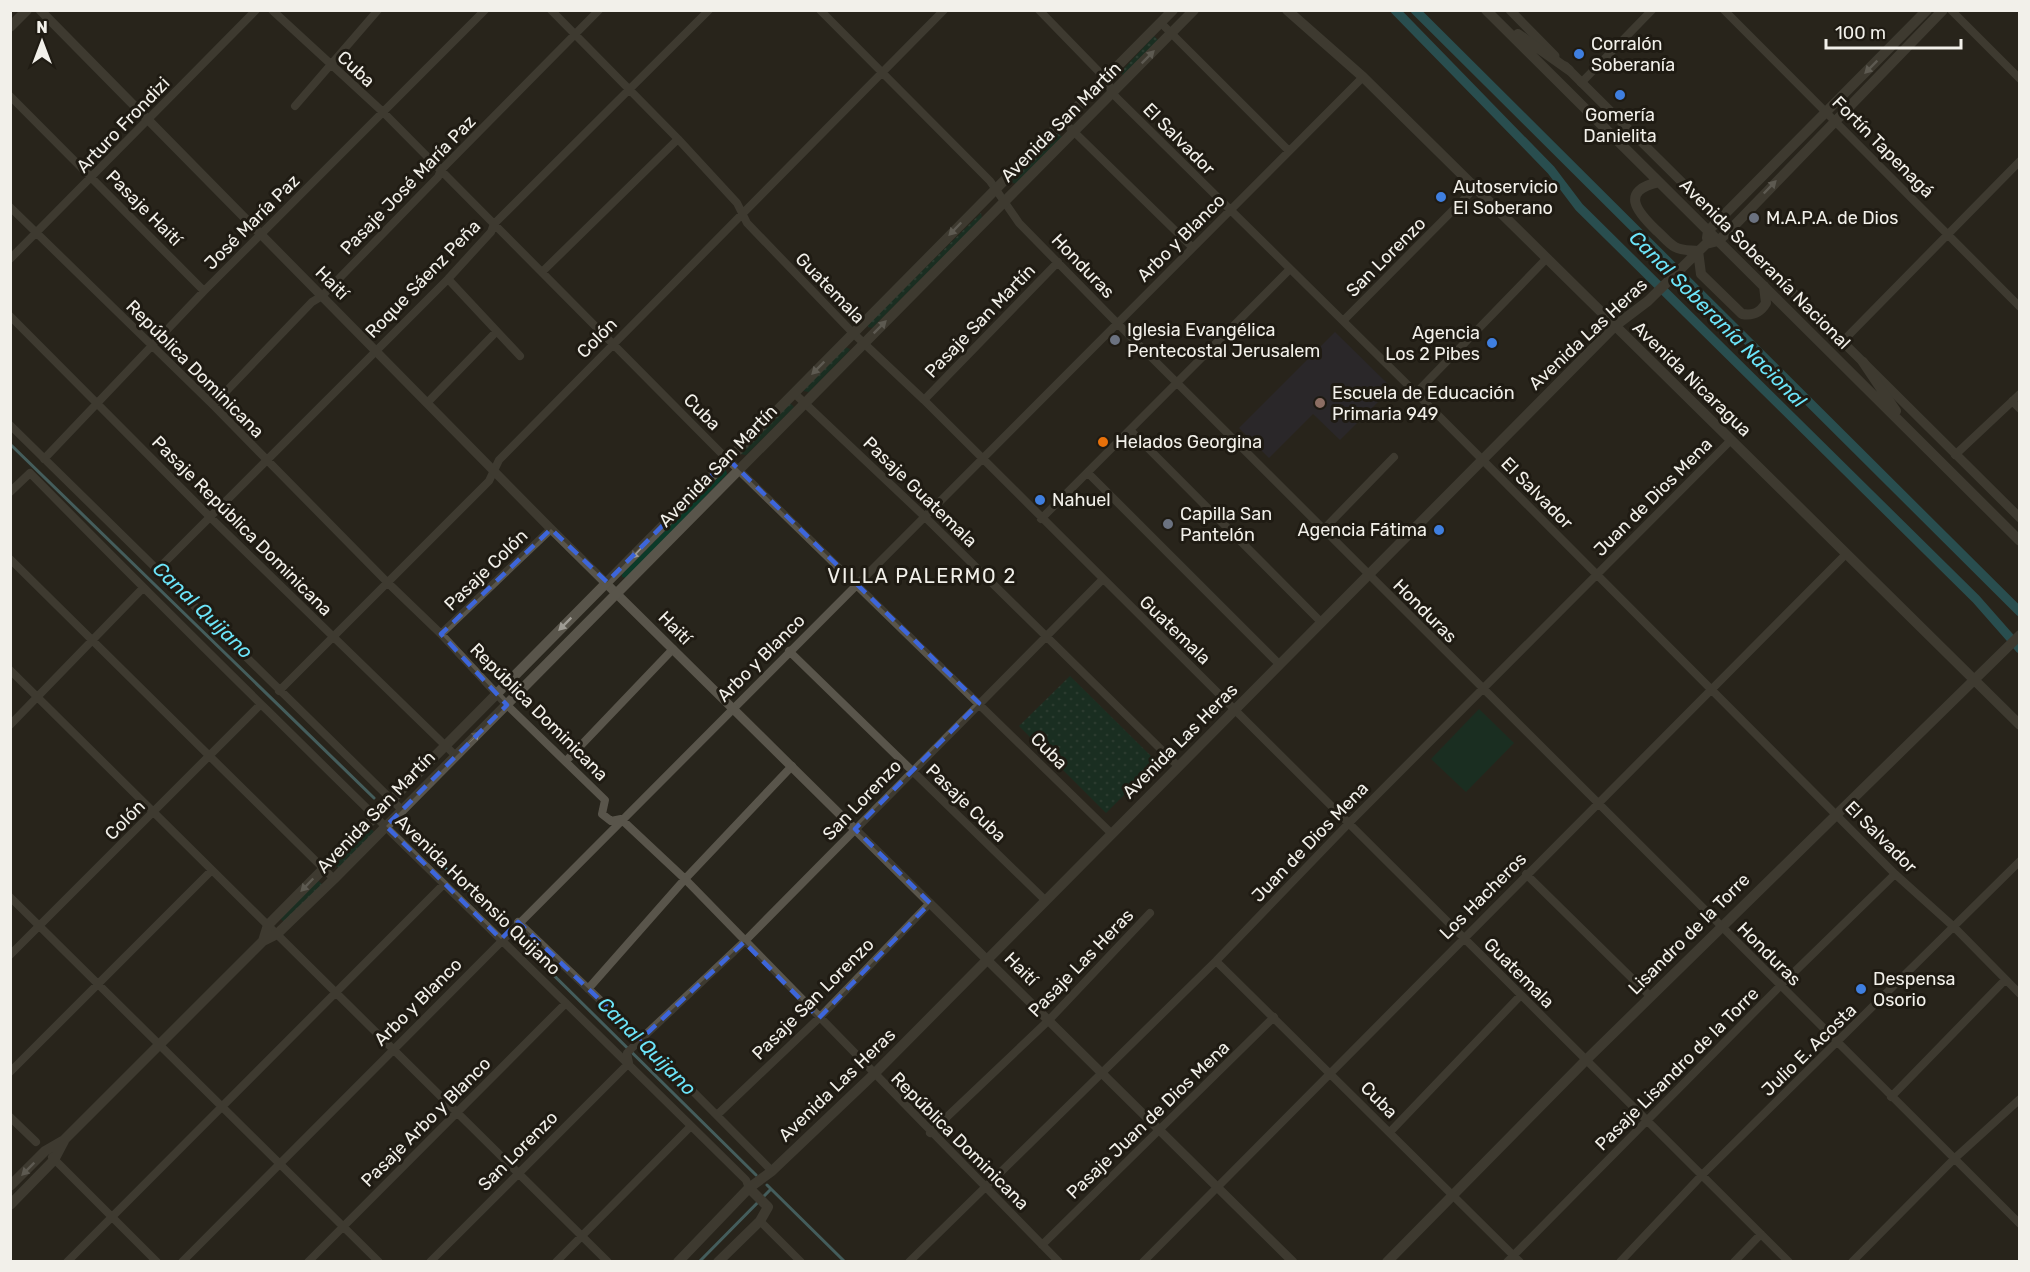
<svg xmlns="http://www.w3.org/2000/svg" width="2030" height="1272" viewBox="0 0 2030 1272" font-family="Rubik,sans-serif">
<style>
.education{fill:#2d2a3a}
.grass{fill:url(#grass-dots)}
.garden{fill:#0b3a29}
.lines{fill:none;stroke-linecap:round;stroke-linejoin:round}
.stream{stroke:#67a2aa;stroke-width:3}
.canal{stroke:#2c818f;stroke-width:9}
.minor{stroke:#59554b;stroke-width:8}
.tertiary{stroke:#59554b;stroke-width:9}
.secondary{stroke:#59554b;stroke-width:10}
.oneway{fill:#9e9b93}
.marked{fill:none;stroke:#3d66db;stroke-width:4.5;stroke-dasharray:12 8;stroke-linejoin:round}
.shop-dot{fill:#3f7fe0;stroke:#1f1b13;stroke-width:2}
.worship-dot{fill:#6b7280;stroke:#1f1b13;stroke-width:2}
.education-dot{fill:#8d6e63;stroke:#1f1b13;stroke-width:2}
.food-dot{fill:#e8710a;stroke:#1f1b13;stroke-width:2}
.labels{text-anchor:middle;stroke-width:6;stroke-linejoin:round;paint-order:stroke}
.poi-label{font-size:18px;fill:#f2f0ea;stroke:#1f1b13;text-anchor:start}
.street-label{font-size:18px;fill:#f2f0ea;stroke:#1f1b13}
.water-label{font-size:20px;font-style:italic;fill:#6ce5fa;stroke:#1f1b13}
.neighbourhood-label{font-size:20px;letter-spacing:1.5px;fill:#f2f0ea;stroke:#1f1b13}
</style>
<defs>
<pattern id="grass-dots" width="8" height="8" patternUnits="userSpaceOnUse" patternTransform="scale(1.5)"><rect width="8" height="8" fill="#0b3a29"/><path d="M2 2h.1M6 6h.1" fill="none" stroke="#2f5748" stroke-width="1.8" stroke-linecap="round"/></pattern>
</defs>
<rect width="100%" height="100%" fill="#28251c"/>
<path class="education" d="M 1335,332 L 1392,388 L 1340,440 L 1313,414 L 1269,458 L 1239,428 Z"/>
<path class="grass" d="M 1154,36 L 1158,40 L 1123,75 L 1120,73 Z
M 1057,133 L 1062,137 L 1016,184 L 1011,182 Z
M 981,213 L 982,218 L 872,328 L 868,327 L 868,324 Z
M 845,347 L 850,349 L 849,351 L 809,392 L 803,391 Z
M 790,403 L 794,407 L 746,455 L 740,454 Z
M 726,470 L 727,474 L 627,578 L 622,577 L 622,574 Z
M 1070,676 L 1157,762 L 1106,813 L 1019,726 Z
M 370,827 L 374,832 L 338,868 L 334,864 Z
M 317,880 L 322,884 L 284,922 L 280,918 Z"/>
<path class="garden" d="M 1479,709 L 1514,743 L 1466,792 L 1431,759 Z"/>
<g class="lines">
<path class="stream" d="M 10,444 L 374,798
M 401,824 L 503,925
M 517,939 L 756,1175
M 767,1185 L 845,1262
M 699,1262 L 771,1189"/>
<path class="canal" d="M 1395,10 L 1551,170 L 1579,207 L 1976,599 L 2020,649
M 1415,10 L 2020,612"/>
<path class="minor" d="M 272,10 L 384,113 L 720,452 L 1111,833
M 551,10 L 678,139 L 737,203 L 747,223 L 853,333 L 924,400 L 1789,1262
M 820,10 L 990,181 L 1019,223 L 1117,323 L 2020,1224
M 1039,10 L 1107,80 L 1112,93 L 1119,100 L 1416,393 L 1895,874 L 1954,927 L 2020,994
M 1724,10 L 2020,307
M 1951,10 L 2020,79
M 1161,23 L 1289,151
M 1581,83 L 1652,10
M 10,96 L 204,291
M 295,106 L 378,10
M 1064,122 L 1192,247
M 10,207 L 213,405 L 387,582 L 441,634 L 507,705 L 605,800 L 602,814 L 611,821 L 621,819 L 685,879 L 1059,1262
M 10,259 L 256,10
M 542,272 L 678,139
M 448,279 L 520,356
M 10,316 L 211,518 L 455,755
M 1343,321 L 1475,188
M 1843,341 L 2020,161
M 794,393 L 924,516 L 1178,766
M 1416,393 L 1547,258
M 924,400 L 1058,262
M 2012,401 L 2020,409
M 427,403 L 496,332
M 213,405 L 312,302 L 322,296 L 438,177 L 441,170 L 599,10
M 10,425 L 401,809
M 1131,431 L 1321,622
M 1955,455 L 2020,394
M 44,459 L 204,291 L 485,10
M 1088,473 L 1279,664
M 10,492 L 30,473 C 265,712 507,944 746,1180 L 749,1188
M 1041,519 L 1289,270
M 1323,530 L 1394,457
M 10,559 L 334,879
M 158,569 L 448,279 L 491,232 L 494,224 L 709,10
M 441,634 L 551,529
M 789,651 L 1045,900
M 10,670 L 608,1262
M 279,691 L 489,481 L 499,460 L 944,10
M 10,725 L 143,588
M 566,761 L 673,649
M 1526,874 L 1650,996
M 10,897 L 379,1262
M 518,922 L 641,1039 L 772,1171
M 10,955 L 260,705
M 1216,961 L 1520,1262
M 588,989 L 685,879 L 792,766
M 10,1072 L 212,870
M 1891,1097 L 2005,980
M 717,1115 L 819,1018 L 930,903
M 10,1117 L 36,1142
M 1390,1132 L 1521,995
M 930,1133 L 1049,1020 L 1150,913
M 52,1157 L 157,1262
M 760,1221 L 801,1262
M 1042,1245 L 1274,1017
M 67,1262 L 444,884
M 182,1262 L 1363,77
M 308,1262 L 566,1003
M 430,1262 L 629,1063 L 627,1053 L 641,1039 L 744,942 L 1102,580
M 556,1262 L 691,1126
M 909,1262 L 1216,961 L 1349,823 L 1731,440
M 1143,1262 L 1846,554
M 1507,1262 L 1780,986 L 1895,874
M 1620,1262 L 1702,1175 L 2020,861
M 1734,1262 L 1761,1234
M 1852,1262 L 1954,1159 L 2020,1099"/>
<path class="tertiary" d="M 40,10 L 551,529 L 1293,1262
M 1510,10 L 1555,56
M 1565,66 L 2020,518"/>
<path class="secondary" d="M 1287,10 L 1363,77 L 2020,725
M 1486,10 L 2020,541
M 10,27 L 27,10
M 1518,34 L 1569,70
M 1659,182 C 1619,191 1637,212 1657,231 C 1663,236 1668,243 1675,247 C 1682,251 1690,250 1698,251 L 1701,274 L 1742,314 C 1753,316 1760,313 1766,303 L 1764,286
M 1707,238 L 1708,231 L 1927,10
M 1863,362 L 1896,411
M 263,941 L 268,925 L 1173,10
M 10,1186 L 45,1151 L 64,1140 L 263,941 L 277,934 L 334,879 L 1194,10
M 10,1205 L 54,1160 L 64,1141
M 678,1262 L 749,1188 L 772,1171 L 874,1074 L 1615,326 L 1648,301 L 1706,244 L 1718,241 L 1730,230 L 1943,10
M 718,1262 L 760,1221 L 768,1207 L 749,1188
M 1387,1262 L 1586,1060 L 2020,635"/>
</g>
<defs><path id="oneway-solid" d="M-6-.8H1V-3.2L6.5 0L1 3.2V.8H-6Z" transform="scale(1.5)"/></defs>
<g class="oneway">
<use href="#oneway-solid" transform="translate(1148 57) rotate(-45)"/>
<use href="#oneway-solid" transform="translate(1871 67) rotate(135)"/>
<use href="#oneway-solid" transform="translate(1770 187) rotate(-46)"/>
<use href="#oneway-solid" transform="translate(955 229) rotate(134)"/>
<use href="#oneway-solid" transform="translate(880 327) rotate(-45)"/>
<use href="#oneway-solid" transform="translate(818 368) rotate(135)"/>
<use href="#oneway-solid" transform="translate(637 552) rotate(134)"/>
<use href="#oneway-solid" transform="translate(565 624) rotate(135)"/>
<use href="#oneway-solid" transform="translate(473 738) rotate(-44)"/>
<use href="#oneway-solid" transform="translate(307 885) rotate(134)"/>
<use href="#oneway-solid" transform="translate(28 1169) rotate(135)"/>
</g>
<path d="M0 0H2030V1272H0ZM 728,459 L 979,703 L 855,829 L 930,903 L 819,1018 L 744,942 L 641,1039 L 518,922 L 501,939 L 386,826 L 507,705 L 441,634 L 551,529 L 607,582 Z" fill="#28251c" fill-opacity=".55" fill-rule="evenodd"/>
<path class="marked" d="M 728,459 L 979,703 L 855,829 L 930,903 L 819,1018 L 744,942 L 641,1039 L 518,922 L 501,939 L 386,826 L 507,705 L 441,634 L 551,529 L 607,582 Z"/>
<g class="shop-dot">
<circle cx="1579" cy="54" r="6"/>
<circle cx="1620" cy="95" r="6"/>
<circle cx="1441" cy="197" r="6"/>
<circle cx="1492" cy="343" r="6"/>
<circle cx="1040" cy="500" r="6"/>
<circle cx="1439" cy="530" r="6"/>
<circle cx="1861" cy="989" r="6"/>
</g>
<g class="worship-dot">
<circle cx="1754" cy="218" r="6"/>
<circle cx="1115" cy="340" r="6"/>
<circle cx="1168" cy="524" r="6"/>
</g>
<circle class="education-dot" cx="1320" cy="403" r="6"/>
<circle class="food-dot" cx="1103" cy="442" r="6"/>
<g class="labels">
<g class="poi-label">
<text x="1591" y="50">Corralón<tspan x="1591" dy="21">Soberanía</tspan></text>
<text x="1620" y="121" text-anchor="middle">Gomería<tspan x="1620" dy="21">Danielita</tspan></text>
<text x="1453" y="193">Autoservicio<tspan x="1453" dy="21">El Soberano</tspan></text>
<text x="1766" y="224">M.A.P.A. de Dios</text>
<text x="1127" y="336">Iglesia Evangélica<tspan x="1127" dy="21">Pentecostal Jerusalem</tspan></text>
<text x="1480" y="339" text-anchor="end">Agencia<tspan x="1480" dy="21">Los 2 Pibes</tspan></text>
<text x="1332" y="399">Escuela de Educación<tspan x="1332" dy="21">Primaria 949</tspan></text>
<text x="1115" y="448">Helados Georgina</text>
<text x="1052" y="506">Nahuel</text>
<text x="1180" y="520">Capilla San<tspan x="1180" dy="21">Pantelón</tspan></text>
<text x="1427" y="536" text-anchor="end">Agencia Fátima</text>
<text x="1873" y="985">Despensa<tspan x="1873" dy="21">Osorio</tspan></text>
</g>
<g class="street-label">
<text transform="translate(356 69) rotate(43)" y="6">Cuba</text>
<text transform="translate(1061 122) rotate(-45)" y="6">Avenida San Martín</text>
<text transform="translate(123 125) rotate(-46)" y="6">Arturo Frondizi</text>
<text transform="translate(1179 139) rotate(45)" y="6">El Salvador</text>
<text transform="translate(1883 147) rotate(45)" y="6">Fortín Tapenagá</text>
<text transform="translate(408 185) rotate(-46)" y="6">Pasaje José María Paz</text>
<text transform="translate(144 208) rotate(45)" y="6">Pasaje Haití</text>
<text transform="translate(252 222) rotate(-45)" y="6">José María Paz</text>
<text transform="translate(1181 238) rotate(-45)" y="6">Arbo y Blanco</text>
<text transform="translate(1386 257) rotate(-45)" y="6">San Lorenzo</text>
<text transform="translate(1765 264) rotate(45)" y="6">Avenida Soberanía Nacional</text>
<text transform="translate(1083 266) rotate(46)" y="6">Honduras</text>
<text transform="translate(423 279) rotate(-46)" y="6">Roque Sáenz Peña</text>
<text transform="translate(332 283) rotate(45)" y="6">Haití</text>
<text transform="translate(830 288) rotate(46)" y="6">Guatemala</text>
<text transform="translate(980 321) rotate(-46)" y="6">Pasaje San Martín</text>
<text transform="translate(1588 334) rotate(-43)" y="6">Avenida Las Heras</text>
<text transform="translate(597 338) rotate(-45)" y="6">Colón</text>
<text transform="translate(195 369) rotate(45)" y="6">República Dominicana</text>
<text transform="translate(1692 379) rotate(44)" y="6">Avenida Nicaragua</text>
<text transform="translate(702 412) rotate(45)" y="6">Cuba</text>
<text transform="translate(718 466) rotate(-46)" y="6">Avenida San Martín</text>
<text transform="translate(920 492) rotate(44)" y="6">Pasaje Guatemala</text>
<text transform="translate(1537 493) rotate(45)" y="6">El Salvador</text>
<text transform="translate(1653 497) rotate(-45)" y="6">Juan de Dios Mena</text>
<text transform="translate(242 526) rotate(45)" y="6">Pasaje República Dominicana</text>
<text transform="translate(486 570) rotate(-44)" y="6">Pasaje Colón</text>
<text transform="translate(1425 611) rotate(45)" y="6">Honduras</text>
<text transform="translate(675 628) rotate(45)" y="6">Haití</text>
<text transform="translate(1175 630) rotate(44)" y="6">Guatemala</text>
<text transform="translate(761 658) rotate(-45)" y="6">Arbo y Blanco</text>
<text transform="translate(539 712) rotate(45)" y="6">República Dominicana</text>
<text transform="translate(1180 741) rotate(-45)" y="6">Avenida Las Heras</text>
<text transform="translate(1049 751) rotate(45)" y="6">Cuba</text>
<text transform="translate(862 800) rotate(-46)" y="6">San Lorenzo</text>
<text transform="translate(966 803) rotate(44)" y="6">Pasaje Cuba</text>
<text transform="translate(376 812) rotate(-46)" y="6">Avenida San Martín</text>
<text transform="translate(125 820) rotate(-45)" y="6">Colón</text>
<text transform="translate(1881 837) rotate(45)" y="6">El Salvador</text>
<text transform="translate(1310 842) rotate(-46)" y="6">Juan de Dios Mena</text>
<text transform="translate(478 895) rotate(44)" y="6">Avenida Hortensio Quijano</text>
<text transform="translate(1483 896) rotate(-45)" y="6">Los Hacheros</text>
<text transform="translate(1689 934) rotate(-45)" y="6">Lisandro de la Torre</text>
<text transform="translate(1769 954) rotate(45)" y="6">Honduras</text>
<text transform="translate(1081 963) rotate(-46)" y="6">Pasaje Las Heras</text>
<text transform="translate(1021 969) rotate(45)" y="6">Haití</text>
<text transform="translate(1519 973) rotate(45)" y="6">Guatemala</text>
<text transform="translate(813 999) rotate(-45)" y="6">Pasaje San Lorenzo</text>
<text transform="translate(418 1002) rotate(-45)" y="6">Arbo y Blanco</text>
<text transform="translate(1809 1050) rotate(-44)" y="6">Julio E. Acosta</text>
<text transform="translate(1677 1069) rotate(-45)" y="6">Pasaje Lisandro de la Torre</text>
<text transform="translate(837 1085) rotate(-44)" y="6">Avenida Las Heras</text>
<text transform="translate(1379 1100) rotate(45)" y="6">Cuba</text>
<text transform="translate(1148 1120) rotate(-44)" y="6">Pasaje Juan de Dios Mena</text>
<text transform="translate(426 1122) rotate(-45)" y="6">Pasaje Arbo y Blanco</text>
<text transform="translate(960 1141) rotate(45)" y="6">República Dominicana</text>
<text transform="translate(518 1151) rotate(-45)" y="6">San Lorenzo</text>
</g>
<g class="water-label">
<text transform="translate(1718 319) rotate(45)" y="7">Canal Soberanía Nacional</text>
<text transform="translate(203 610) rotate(44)" y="7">Canal Quijano</text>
<text transform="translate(647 1046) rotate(45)" y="7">Canal Quijano</text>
</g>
<g class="neighbourhood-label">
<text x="922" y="583">VILLA PALERMO 2</text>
</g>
</g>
<rect width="2030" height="1272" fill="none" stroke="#f2f0ea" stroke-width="24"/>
<g transform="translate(42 42)" stroke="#1f1b13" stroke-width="4.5" paint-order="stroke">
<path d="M0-4.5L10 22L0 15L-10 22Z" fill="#f2f0ea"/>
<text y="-9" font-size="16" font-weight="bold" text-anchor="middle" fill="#f2f0ea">N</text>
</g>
<path d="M1826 39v9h135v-9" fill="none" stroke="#f2f0ea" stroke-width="3"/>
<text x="1835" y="39" font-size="18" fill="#f2f0ea" stroke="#1f1b13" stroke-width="4.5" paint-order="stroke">100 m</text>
</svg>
